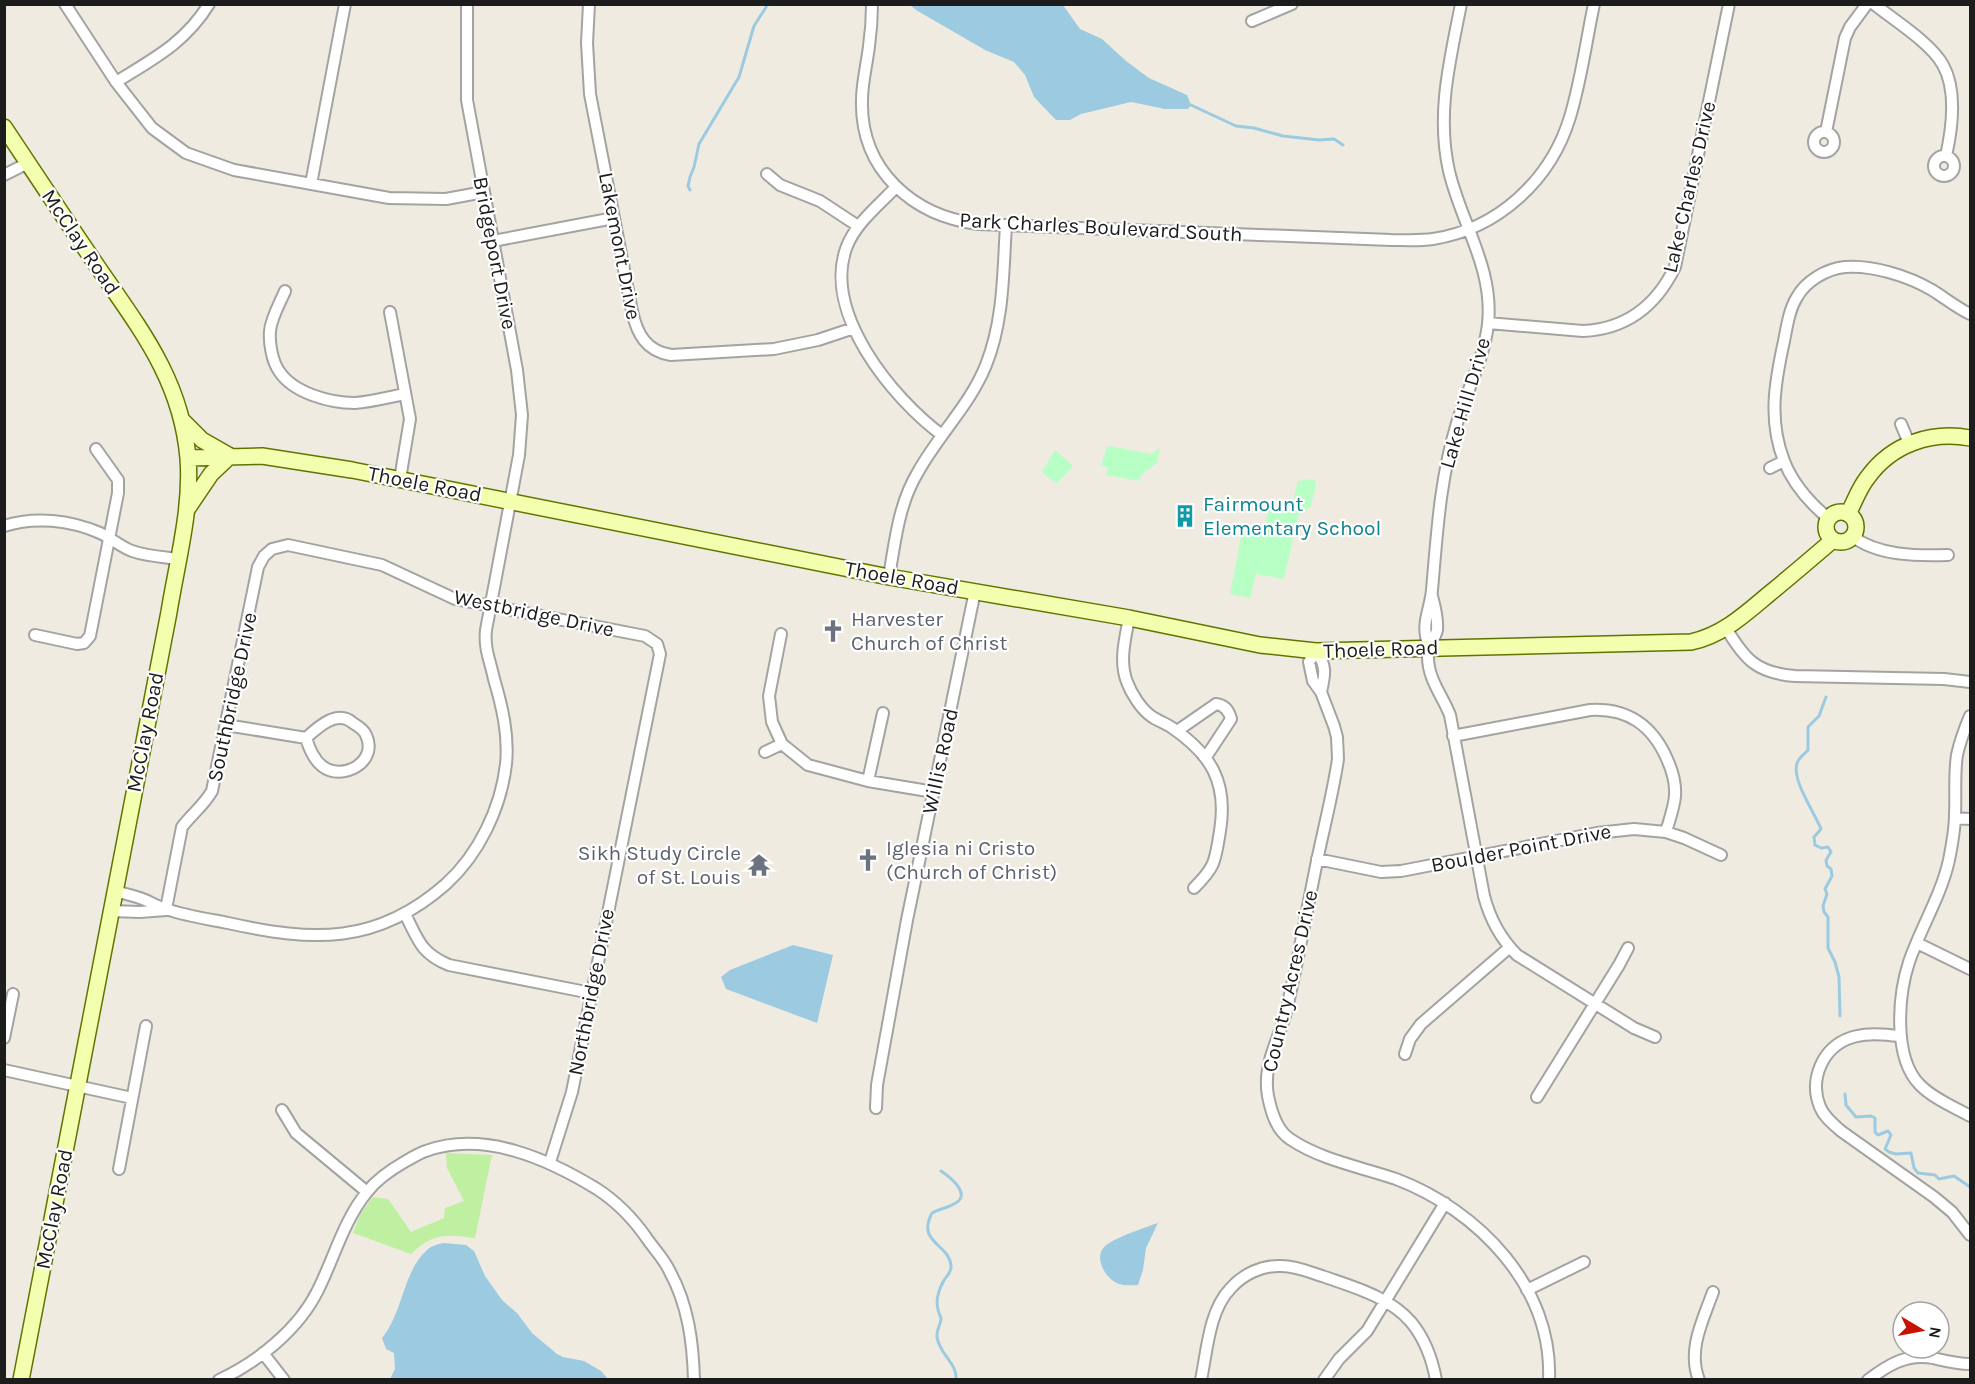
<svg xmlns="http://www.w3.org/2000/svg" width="1975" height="1384" viewBox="0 0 1975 1384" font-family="Karla,sans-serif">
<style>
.grass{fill:#bfefa0}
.park{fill:#b7ffc4}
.water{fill:#9ccbe1}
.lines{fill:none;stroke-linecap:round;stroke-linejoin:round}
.stream{stroke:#9ccbe1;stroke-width:3}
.street-casing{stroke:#a3a3a3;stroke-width:14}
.secondary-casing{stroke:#5e7600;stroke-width:18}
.street{stroke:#fff;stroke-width:10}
.secondary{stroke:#f3ffae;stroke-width:15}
.labels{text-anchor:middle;stroke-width:4.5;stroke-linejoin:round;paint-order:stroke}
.street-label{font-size:21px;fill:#1c1c1c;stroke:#fff}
.culture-label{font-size:21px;fill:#0d838f;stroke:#fff;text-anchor:start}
.worship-label{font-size:21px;fill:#5b616d;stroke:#fff;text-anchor:start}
</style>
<rect width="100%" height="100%" fill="#efebe0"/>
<path class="grass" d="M 446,1153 L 492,1155 L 475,1238 C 447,1234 432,1233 411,1254 L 353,1233 L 360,1215 L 373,1197 L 388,1199 L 411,1232 L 444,1218 L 445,1208 L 464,1201 L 447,1168 Z"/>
<path class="park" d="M 1110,446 L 1151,454 L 1160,448 L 1157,463 L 1141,475 L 1139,481 L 1106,475 L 1108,468 L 1101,465 L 1107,447 Z
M 1055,450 L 1073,466 L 1057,483 L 1051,480 L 1042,472 Z
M 1311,479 L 1315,480 L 1316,484 L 1311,506 L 1298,516 L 1284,579 L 1256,574 L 1250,598 L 1230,594 L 1243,527 L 1265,530 L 1269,508 L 1290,512 L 1298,481 Z"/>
<path class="water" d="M 910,5 L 1063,5 L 1080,29 L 1102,39 L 1126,61 L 1149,78 L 1187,95 L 1191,105 L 1188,109 L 1165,109 L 1131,102 L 1081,114 L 1070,120 L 1056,120 L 1034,97 L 1025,75 L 1014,62 L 985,50 L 916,10 Z
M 793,945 L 833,955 L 817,1023 L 726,989 L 721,977 L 730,970 Z
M 1158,1223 L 1146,1248 L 1143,1270 L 1138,1285 C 1132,1285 1125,1286 1119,1284 C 1105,1279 1093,1257 1105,1246 C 1114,1238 1146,1227 1158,1223 Z
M 444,1243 L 466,1245 L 474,1251 L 485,1276 L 502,1300 L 517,1313 L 532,1333 L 557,1354 L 563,1357 L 584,1361 L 601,1371 L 608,1379 L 390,1379 L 395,1369 L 394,1353 L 386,1349 L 382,1338 C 403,1313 403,1271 427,1250 C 431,1246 438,1244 444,1243 Z"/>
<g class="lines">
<path class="stream" d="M 1191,105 L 1236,126 L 1254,128 L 1283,136 L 1319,140 L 1334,139 L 1343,145
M 690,190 L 688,186 L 690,177 L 694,167 L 699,144 L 739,77 L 754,26 L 768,4
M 1826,697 L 1819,716 L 1808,727 L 1808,750 C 1805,753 1800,757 1798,761 C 1789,777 1815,813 1821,829 L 1814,837 L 1815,845 L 1821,848 L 1828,847 L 1831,852 L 1826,860 L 1827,866 L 1831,869 L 1832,876 L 1825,889 L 1827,894 L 1823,906 L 1824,912 L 1828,917 L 1828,948 L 1835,962 L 1839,977 L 1840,1016
M 1845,1094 L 1846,1105 L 1856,1117 L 1871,1116 L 1875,1118 L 1875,1132 L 1878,1135 L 1888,1131 L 1891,1135 L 1885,1149 L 1889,1152 L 1896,1154 L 1911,1153 L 1914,1168 L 1918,1173 L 1935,1175 L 1939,1179 L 1954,1176 L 1970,1187
M 941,1171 C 950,1177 973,1195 954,1204 C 947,1208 939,1209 932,1213 C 916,1243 950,1244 951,1266 C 952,1273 945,1277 943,1282 C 936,1296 935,1305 941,1318 C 941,1325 936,1330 937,1337 C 939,1354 958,1364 956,1380"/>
<g class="street-casing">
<path id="street" d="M 65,4 L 116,82 L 152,128 L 186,153 L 234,170 L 389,198 L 446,199 L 484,192
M 589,4 L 587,43 L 590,94 L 632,311 C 637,334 646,351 671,355 L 774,349 L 818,340 L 854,328
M 872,4 C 872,18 871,32 869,46 C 867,64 862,82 862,100 C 860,170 913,216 978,224 L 1391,240 C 1405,240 1419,241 1433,239 C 1498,229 1551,180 1570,117 C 1581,81 1586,42 1594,4
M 1874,4 C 1895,21 1931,43 1943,65 C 1957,90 1952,129 1946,156
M 1252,21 L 1292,4
M 116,82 C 153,59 185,43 209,4
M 1826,132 L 1845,38 L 1850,27 L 1867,4
M1814 142a10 10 0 1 1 20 0a10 10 0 1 1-20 0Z
M1934 166a10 10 0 1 1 20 0a10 10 0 1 1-20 0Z
M 767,174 L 780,185 L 820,201 L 858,226
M 4,175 L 28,163
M 311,184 L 345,4
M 896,187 C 879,205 856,223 847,246 C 821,312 893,399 942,435
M 493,241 L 614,218
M 285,291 C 280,303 271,318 270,331 C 269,343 272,361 279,371 C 293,393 330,403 355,403 C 371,402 389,397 405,394
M 390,312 L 410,419 L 400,479
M 1488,323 L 1583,331 C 1627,329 1656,306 1675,267 L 1729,4
M 1901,424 L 1909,443
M 1770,468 L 1784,461
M 1828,518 C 1810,503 1793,484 1784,461 C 1768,420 1775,382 1784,341 C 1787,326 1789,310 1797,297 C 1806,281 1826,269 1845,267 C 1873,265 1908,276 1932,290 C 1945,298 1957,308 1970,314
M 4,526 C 35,516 70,520 100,533 C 111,538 121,547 132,551 C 146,556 163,557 178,559
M 1852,536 C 1878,556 1917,556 1948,555
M 889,577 C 895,541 899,503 918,472 C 939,434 970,405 986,365 C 1004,320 1003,272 1006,225
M 1432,596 C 1435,607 1438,619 1437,630 C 1435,639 1428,646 1428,657 C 1428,679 1442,695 1450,715 L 1484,896 C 1490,919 1500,938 1517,955 L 1634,1028 L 1655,1037
M 1129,618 C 1125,639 1119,662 1127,682 C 1131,693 1141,709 1151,716 C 1156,720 1165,723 1171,727 C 1211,754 1228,782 1220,831 C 1215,861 1216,866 1194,888
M 1726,628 C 1745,660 1757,673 1795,676 L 1944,679 L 1970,682
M 781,634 L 769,696 L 772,722 L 782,744 L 808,765 L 868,781 L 934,792
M 35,635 L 77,644 L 84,643 L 90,636 L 118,493 L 118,480 L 96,449
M 1429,647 C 1420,623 1430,612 1432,590 C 1437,533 1440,478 1457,423 C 1467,390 1484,359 1488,324 C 1494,268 1461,223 1449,171 C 1436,114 1450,60 1461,4
M 1321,692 C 1325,674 1327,666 1316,651 L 1309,662 L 1313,681 L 1321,692 L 1334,726 L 1337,737 L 1338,759 C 1333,793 1324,827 1317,861 C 1307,910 1298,960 1287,1008 C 1280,1039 1262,1063 1268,1096 C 1271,1111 1276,1130 1290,1139 C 1321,1160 1361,1167 1396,1179 C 1478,1210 1553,1287 1549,1380
M 1970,716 C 1965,728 1960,741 1957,755 C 1954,774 1956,795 1955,814 C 1955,830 1952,845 1949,860 C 1941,896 1921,927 1909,962 C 1898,996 1893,1058 1920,1085 C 1934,1099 1954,1107 1970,1116
M 226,725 L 306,738 C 318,727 337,709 353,723 C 358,726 364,730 366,735 C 379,762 342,782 322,766 C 313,759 309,748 306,738
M 1177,731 L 1216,704 C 1225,705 1229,711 1231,719 L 1206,757
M 1453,736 L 1590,710 C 1628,708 1652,725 1667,759 C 1672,770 1676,783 1675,796 C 1674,808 1669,821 1666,832
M 765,752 L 782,744
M 868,781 L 883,713
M 1955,818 L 1970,819
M 1317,859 L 1381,872 L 1401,871 L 1597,833 L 1634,829 L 1666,832 L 1684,838 L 1721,855
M 115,891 C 125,894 136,896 145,900 C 152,903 159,907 166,909 C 186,916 208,919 228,923 C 313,942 377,945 446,884 C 479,854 501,808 506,764 C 509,735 502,706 494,679 C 490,660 484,649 486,630 L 519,455 L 522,415 L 517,370 L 467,100 L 467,4
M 166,909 L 182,827 C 192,814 204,805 212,791 L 258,567 L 264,556 L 272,549 L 288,545 L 382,565 L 455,599 L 645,636 L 657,644 L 660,654 L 572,1092 L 550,1162
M 111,911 L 140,912 L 166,910
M 405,914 C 418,939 420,953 449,965 L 591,993
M 1917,943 L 1970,969
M 1901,1036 C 1885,1035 1865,1032 1850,1038 C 1822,1048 1809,1080 1820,1107 C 1824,1117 1833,1124 1841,1131 L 1934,1197 L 1952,1212 L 1970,1235
M 4,1038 L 13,994
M 1405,1054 L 1410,1039 L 1421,1024 L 1510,947
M 4,1070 L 132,1098
M 1537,1097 L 1619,965 L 1628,948
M 876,1108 L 877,1085 L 907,920 L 975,591
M 282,1110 L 296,1133 L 367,1192
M 119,1169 L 146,1026
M 1527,1290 L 1584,1262
M 263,1353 L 284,1380
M 219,1380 C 258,1362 299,1329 318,1290 C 334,1258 344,1220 367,1192 C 377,1179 392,1169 406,1161 C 412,1158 419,1153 426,1151 C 484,1130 548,1159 597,1189 C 617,1202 635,1221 648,1240 C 655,1250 664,1259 669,1270 C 688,1304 693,1342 694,1380
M 1201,1380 C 1207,1351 1209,1311 1230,1289 C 1243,1274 1262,1265 1282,1266 C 1296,1266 1309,1272 1322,1276 C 1353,1287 1388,1296 1411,1322 C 1425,1339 1432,1358 1436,1380
M 1324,1380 L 1339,1359 L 1367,1331 L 1445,1203
M 1699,1380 C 1687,1350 1703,1320 1713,1292
M 1868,1380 C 1888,1365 1907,1353 1933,1358 C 1946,1361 1957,1364 1970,1364"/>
</g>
<g class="secondary-casing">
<path id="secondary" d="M 4,127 C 34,172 63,216 93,260 C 137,325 181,377 188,458 C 192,509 177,562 169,612 L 21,1380
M 182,420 L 202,440 L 230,456
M 188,458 L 262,456 L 352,470 L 889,577 L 1129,618 L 1260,645 L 1316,651 L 1691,642 C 1723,635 1745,614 1769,594 C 1791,576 1812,558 1833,540
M 188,508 L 211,474 L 230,456
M1826 527a15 15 0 1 1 30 0a15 15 0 1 1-30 0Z
M 1848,514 C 1855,501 1859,488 1868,477 C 1892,444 1931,431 1970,438"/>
</g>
<use href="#street" class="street"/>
<use href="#secondary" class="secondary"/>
</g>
<defs>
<g id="building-bare" transform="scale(1.8)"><path d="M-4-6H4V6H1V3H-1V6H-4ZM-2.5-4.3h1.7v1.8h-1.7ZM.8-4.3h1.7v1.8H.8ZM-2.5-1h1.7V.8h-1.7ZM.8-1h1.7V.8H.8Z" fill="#0f9aa8" stroke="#fff" stroke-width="2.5" paint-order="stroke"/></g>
<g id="church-bare" transform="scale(1.8)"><path d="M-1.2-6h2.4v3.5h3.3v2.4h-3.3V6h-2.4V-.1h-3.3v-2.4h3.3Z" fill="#6b7280" stroke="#fff" stroke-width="2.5" paint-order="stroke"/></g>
<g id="temple-bare" transform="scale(1.8)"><path d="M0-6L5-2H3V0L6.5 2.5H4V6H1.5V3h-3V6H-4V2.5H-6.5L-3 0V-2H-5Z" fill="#6b7280" stroke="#fff" stroke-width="2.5" paint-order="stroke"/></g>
</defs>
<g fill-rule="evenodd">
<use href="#building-bare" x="1185" y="516"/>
<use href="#church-bare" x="833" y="631"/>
<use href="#church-bare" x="868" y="860"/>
<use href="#temple-bare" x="759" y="865"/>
</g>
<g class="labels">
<g class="street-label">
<text transform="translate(1689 187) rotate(-77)" y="7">Lake Charles Drive</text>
<text transform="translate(1101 227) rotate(3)" y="7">Park Charles Boulevard South</text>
<text transform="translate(81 242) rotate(56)" y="7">McClay Road</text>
<text transform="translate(620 246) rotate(79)" y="7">Lakemont Drive</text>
<text transform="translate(495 253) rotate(79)" y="7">Bridgeport Drive</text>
<text transform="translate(1465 403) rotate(-74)" y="7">Lake Hill Drive</text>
<text transform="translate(425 484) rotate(11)" y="7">Thoele Road</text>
<text transform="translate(902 578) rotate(10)" y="7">Thoele Road</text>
<text transform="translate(534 613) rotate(12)" y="7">Westbridge Drive</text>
<text transform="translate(1381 649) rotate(-2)" y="7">Thoele Road</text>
<text transform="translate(232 697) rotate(-78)" y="7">Southbridge Drive</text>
<text transform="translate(145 732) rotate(-79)" y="7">McClay Road</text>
<text transform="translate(940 761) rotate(-78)" y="7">Willis Road</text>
<text transform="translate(1521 848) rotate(-11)" y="7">Boulder Point Drive</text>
<text transform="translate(1290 981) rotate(-77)" y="7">Country Acres Drive</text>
<text transform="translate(591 992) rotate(-79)" y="7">Northbridge Drive</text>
<text transform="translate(54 1209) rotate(-79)" y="7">McClay Road</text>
</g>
<g class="culture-label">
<text x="1203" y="511">Fairmount<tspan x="1203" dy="24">Elementary School</tspan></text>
</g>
<g class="worship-label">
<text x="851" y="626">Harvester<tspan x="851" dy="24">Church of Christ</tspan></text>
<text x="886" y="855">Iglesia ni Cristo<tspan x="886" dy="24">(Church of Christ)</tspan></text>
<text x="741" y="860" text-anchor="end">Sikh Study Circle<tspan x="741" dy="24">of St. Louis</tspan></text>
</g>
</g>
<rect width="1975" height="1384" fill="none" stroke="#1c1c1c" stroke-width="12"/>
<g transform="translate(1921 1330) rotate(100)"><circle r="28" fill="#ffffff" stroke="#a4a4a4" stroke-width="1.5"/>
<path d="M0-4.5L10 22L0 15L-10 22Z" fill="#c81300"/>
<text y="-9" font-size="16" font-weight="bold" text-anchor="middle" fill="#1c1c1c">N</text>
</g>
</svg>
